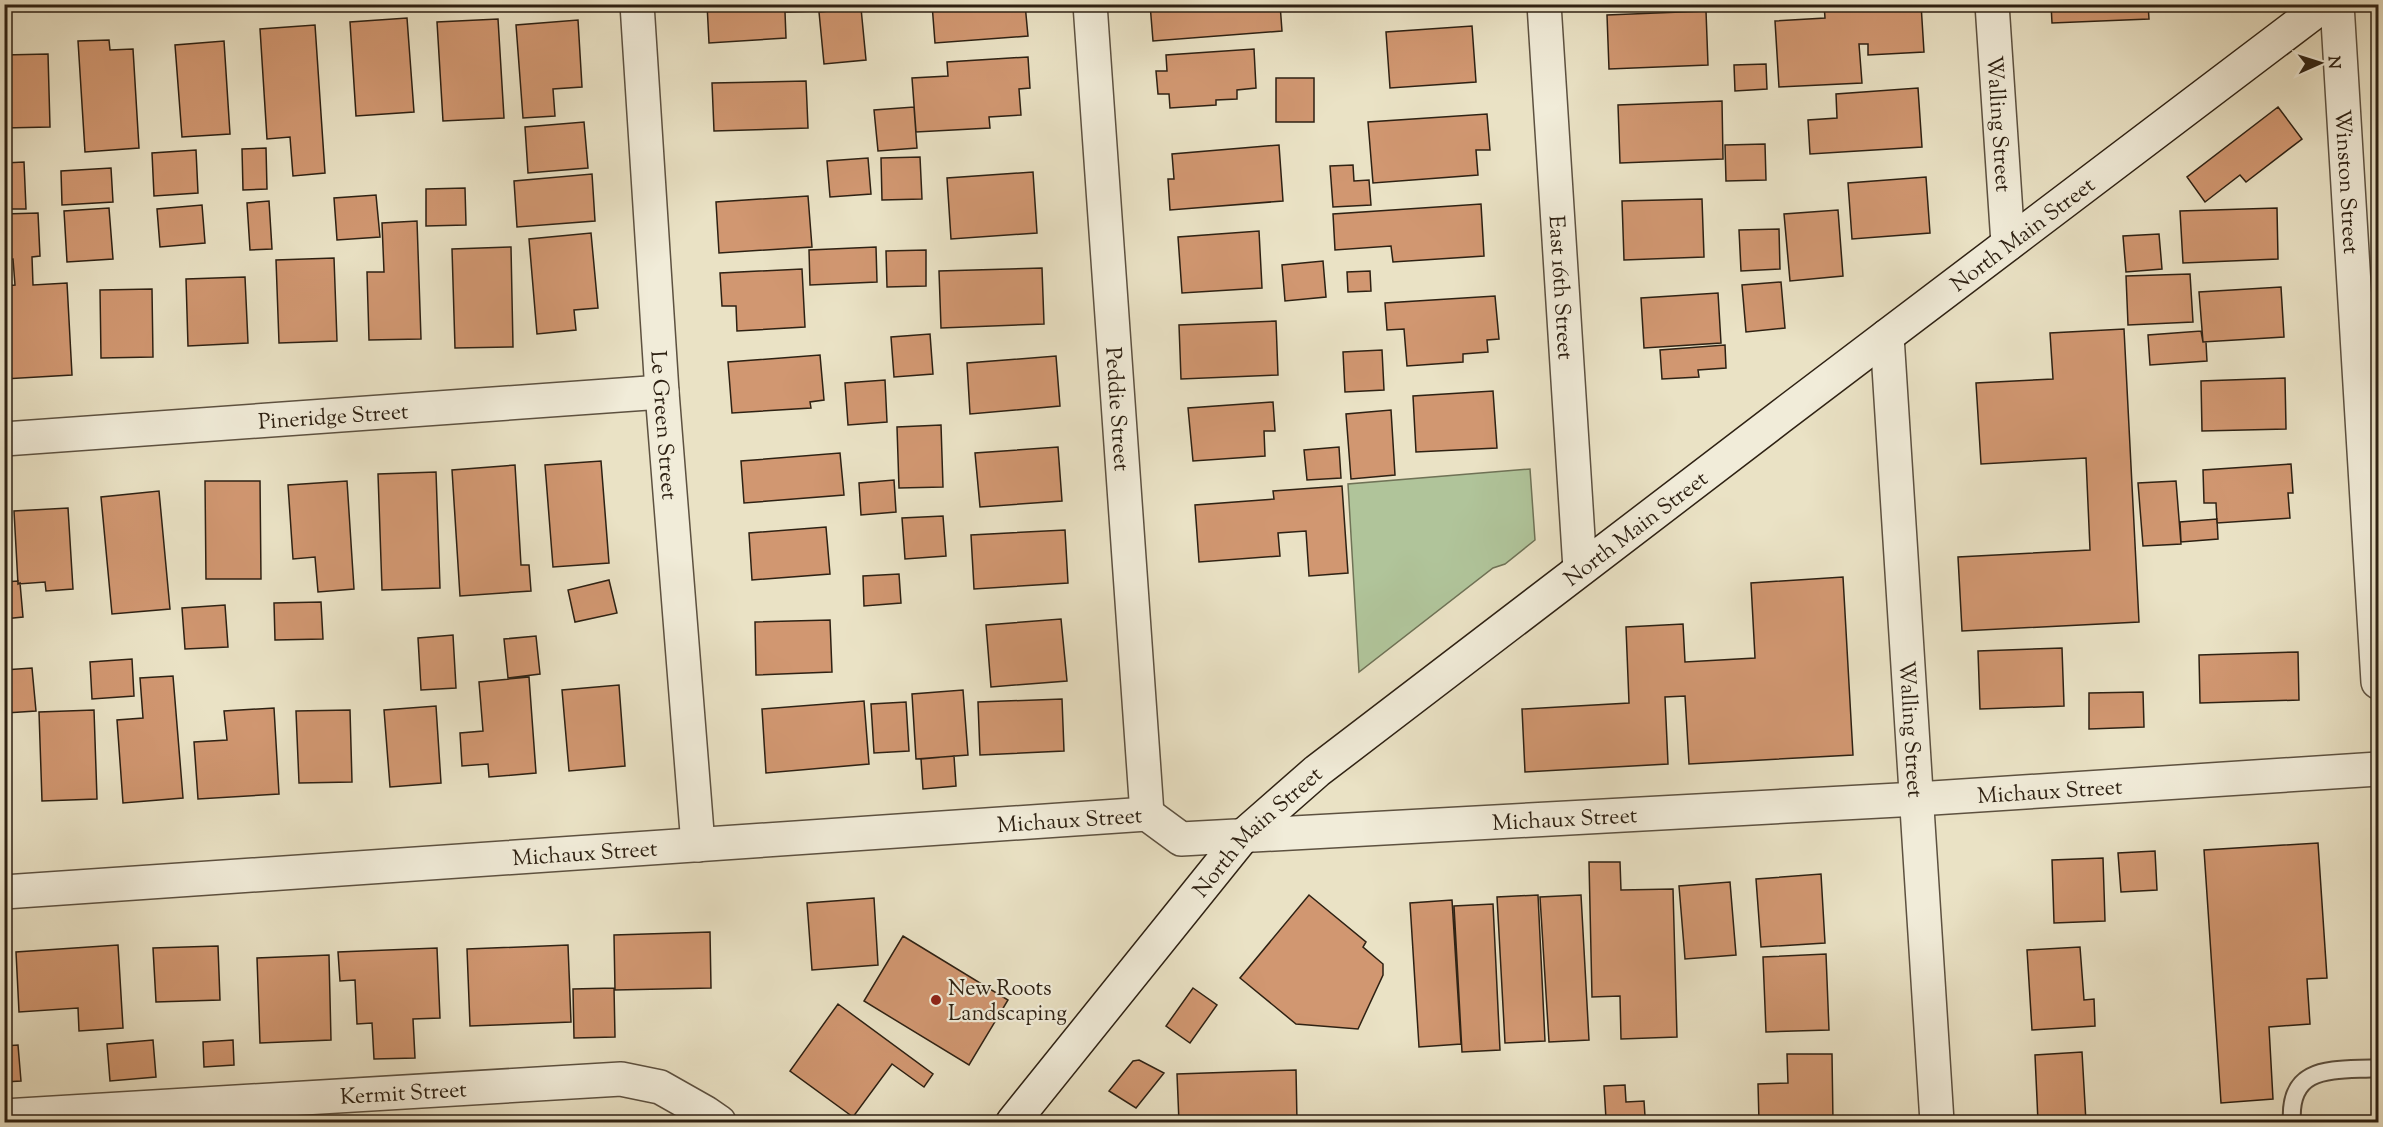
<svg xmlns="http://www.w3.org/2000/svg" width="2383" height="1127" viewBox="0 0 2383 1127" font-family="'Sorts Mill Goudy',serif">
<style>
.green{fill:#b0c49a;stroke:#6f7256;stroke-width:1.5}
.building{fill:#d19771;stroke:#2e2113;stroke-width:1.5}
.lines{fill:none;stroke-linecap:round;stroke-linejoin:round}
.service-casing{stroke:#5d5140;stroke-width:20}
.minor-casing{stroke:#5d5140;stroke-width:36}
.secondary-casing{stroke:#2e2113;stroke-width:36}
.service{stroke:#f1ecd9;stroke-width:16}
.minor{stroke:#f1ecd9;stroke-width:33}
.secondary{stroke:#f1ecd9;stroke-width:33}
.poi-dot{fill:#8f2418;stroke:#f1ecd9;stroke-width:2}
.labels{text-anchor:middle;stroke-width:4.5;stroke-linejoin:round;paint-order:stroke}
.street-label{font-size:22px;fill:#2e2113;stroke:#f1ecd9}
.poi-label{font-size:22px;fill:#2e2113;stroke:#f1ecd9;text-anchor:start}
</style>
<rect width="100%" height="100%" fill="#eae2c5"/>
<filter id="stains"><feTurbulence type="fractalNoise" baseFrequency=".00333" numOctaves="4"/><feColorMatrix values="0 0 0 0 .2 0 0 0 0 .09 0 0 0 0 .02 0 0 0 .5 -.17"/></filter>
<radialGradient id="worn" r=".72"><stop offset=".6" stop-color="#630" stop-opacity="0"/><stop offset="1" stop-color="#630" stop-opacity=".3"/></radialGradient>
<path class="green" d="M 1530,469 L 1535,540 L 1505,564 L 1493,568 L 1359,672 L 1348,484 Z"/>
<path class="building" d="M 707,4 L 817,4 L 817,11 L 785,12 L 786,38 L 709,43 Z
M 867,4 L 908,4 L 908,8 L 867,11 Z
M 932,4 L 1025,4 L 1028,36 L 935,43 Z
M 1150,4 L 1280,4 L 1282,31 L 1153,41 Z
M 1663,4 L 1703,4 L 1663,8 Z
M 1824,4 L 1921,4 L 1924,52 L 1868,55 L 1868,44 L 1859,44 L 1862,83 L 1779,87 L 1775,21 L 1825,18 Z
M 2051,4 L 2148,4 L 2149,19 L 2052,23 Z
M 861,8 L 866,60 L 824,64 L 819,12 Z
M 1706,11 L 1708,65 L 1609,69 L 1607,15 Z
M 407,18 L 414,112 L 356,116 L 350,22 Z
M 498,19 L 504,118 L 443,121 L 437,22 Z
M 578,20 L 582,87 L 553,89 L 555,116 L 523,118 L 516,25 Z
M 315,25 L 325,173 L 293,176 L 290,137 L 267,139 L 260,29 Z
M 1472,26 L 1476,82 L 1390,88 L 1386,32 Z
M 109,40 L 110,50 L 133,49 L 139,148 L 85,152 L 78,41 Z
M 224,41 L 230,134 L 182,137 L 175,45 Z
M 1254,49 L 1256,88 L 1237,90 L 1237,99 L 1216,100 L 1216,105 L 1170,108 L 1169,94 L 1158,94 L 1156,71 L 1167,71 L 1166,55 Z
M 48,54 L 50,127 L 4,128 L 4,55 Z
M 1028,57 L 1030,88 L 1019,89 L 1021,115 L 989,117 L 990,128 L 916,132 L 912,78 L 948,76 L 947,62 Z
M 1766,64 L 1767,89 L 1735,91 L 1734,65 Z
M 1276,78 L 1314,78 L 1314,122 L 1276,122 Z
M 806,81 L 808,128 L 714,131 L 712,83 Z
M 1918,88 L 1922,147 L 1810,154 L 1808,120 L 1837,118 L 1836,94 Z
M 1722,101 L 1723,159 L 1620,163 L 1618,105 Z
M 914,107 L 917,148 L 878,151 L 874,110 Z
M 2278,107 L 2302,139 L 2246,182 L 2240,175 L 2205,202 L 2187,177 Z
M 1487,114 L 1490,150 L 1476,150 L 1478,175 L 1373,183 L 1368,122 Z
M 584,122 L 588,168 L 528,173 L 525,127 Z
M 1765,144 L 1766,180 L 1726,181 L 1725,145 Z
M 1279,145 L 1283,201 L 1170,210 L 1168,179 L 1174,179 L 1172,154 Z
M 266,148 L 267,189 L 243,190 L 242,149 Z
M 196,150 L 198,193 L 154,196 L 152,153 Z
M 920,157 L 922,199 L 882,200 L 881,158 Z
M 868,158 L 871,194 L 830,197 L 827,161 Z
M 24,162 L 26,209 L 4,209 L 4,163 Z
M 1353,165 L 1354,181 L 1369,180 L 1371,205 L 1333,207 L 1330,166 Z
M 111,168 L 113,202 L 62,205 L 61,171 Z
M 1033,172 L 1037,233 L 951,239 L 947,178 Z
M 592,174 L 595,221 L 517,227 L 514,181 Z
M 1926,177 L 1930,233 L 1852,239 L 1848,183 Z
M 465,188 L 466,225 L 426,226 L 426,189 Z
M 376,195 L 380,237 L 337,240 L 334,198 Z
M 808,196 L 812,247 L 719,253 L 716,202 Z
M 1702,199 L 1704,257 L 1624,260 L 1622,201 Z
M 269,201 L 272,249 L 250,250 L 247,203 Z
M 1481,204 L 1484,256 L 1393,262 L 1391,246 L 1335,250 L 1333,214 Z
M 202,205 L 205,243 L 160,247 L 157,209 Z
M 109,208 L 113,259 L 67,262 L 64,211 Z
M 2277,208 L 2278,259 L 2183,263 L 2180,211 Z
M 1838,210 L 1843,276 L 1790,281 L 1784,214 Z
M 38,213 L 40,256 L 32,257 L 33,285 L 67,283 L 72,375 L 4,379 L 4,286 L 15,285 L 13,259 L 4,260 L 4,214 Z
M 417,221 L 421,339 L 369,340 L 367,272 L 384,272 L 382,223 Z
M 1779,229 L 1780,269 L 1741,271 L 1739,230 Z
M 1259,231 L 1262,288 L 1182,293 L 1178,237 Z
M 591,233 L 598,308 L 574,310 L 576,330 L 537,334 L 529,239 Z
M 2159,234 L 2162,269 L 2126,272 L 2123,236 Z
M 511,247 L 513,347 L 455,348 L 452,249 Z
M 876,247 L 877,282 L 810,285 L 809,250 Z
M 926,250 L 926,286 L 887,287 L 886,251 Z
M 334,258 L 337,341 L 279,343 L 276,260 Z
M 1323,261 L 1326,297 L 1285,301 L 1282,265 Z
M 1042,268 L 1044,324 L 941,328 L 939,271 Z
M 802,269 L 805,327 L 737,331 L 736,306 L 722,306 L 720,273 Z
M 1370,271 L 1371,291 L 1348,292 L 1347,272 Z
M 2190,274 L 2193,322 L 2128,325 L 2126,276 Z
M 245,277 L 248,343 L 188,346 L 186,279 Z
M 1781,282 L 1785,328 L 1746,332 L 1742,285 Z
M 2281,287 L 2284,337 L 2203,342 L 2199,292 Z
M 152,289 L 153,357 L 101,358 L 100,290 Z
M 1718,293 L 1721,343 L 1644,348 L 1641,298 Z
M 1495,296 L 1499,339 L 1487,340 L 1488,352 L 1463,354 L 1463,362 L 1407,366 L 1404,329 L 1387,330 L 1385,303 Z
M 1276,321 L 1278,375 L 1181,379 L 1179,325 Z
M 2124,329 L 2139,622 L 1962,631 L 1958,557 L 2090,550 L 2086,458 L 1981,464 L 1976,383 L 2053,379 L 2050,333 Z
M 2201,331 L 2203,342 L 2206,342 L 2207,361 L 2150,365 L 2148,335 Z
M 930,334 L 933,374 L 894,377 L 891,337 Z
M 1725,345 L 1726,368 L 1698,370 L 1699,377 L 1662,379 L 1660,350 Z
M 1382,350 L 1384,390 L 1345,392 L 1343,352 Z
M 820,355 L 824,400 L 810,402 L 811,408 L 732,413 L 728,362 Z
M 1056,356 L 1060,406 L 970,414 L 967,363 Z
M 2285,378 L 2286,429 L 2202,431 L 2201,381 Z
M 885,380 L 887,422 L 848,425 L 845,383 Z
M 1493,391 L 1497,448 L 1416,452 L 1413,396 Z
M 1273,402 L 1275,431 L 1264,431 L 1265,456 L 1193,461 L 1188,408 Z
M 1391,410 L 1395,475 L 1351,479 L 1346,414 Z
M 941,425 L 943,487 L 899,488 L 897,427 Z
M 1058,447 L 1062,501 L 980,507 L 975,453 Z
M 1339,447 L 1341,478 L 1307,480 L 1304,450 Z
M 840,453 L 844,495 L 744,503 L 741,461 Z
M 601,461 L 609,563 L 553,567 L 545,465 Z
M 2291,464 L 2293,493 L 2288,493 L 2290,518 L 2217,523 L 2216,503 L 2204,503 L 2203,470 Z
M 515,465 L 521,565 L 529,565 L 531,591 L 460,596 L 452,470 Z
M 436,472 L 440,588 L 382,590 L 378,474 Z
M 894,480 L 896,512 L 861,515 L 859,483 Z
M 205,481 L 260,481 L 261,579 L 206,579 Z
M 347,481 L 354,589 L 318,592 L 315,557 L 293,559 L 288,485 Z
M 2176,481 L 2181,544 L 2143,546 L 2138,483 Z
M 1342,486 L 1348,573 L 1309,576 L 1306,531 L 1278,533 L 1280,556 L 1199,562 L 1195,505 L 1274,499 L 1273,491 Z
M 159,491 L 170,609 L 112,614 L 101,497 Z
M 68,508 L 73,589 L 46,591 L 45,582 L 18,584 L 14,511 Z
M 943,516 L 946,556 L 905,559 L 902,518 Z
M 2217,519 L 2218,539 L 2181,542 L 2180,522 Z
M 826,527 L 830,574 L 752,580 L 749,533 Z
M 1065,530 L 1068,583 L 974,589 L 971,535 Z
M 899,574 L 901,603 L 864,606 L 863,576 Z
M 1843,577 L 1853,755 L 1689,764 L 1685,696 L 1665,697 L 1668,764 L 1525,772 L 1522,709 L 1629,703 L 1626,627 L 1683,624 L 1685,662 L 1755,658 L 1751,583 Z
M 609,580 L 617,613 L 575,622 L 568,590 Z
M 18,581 L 18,584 L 20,583 L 23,617 L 4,619 L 4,582 Z
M 321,602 L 323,639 L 275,640 L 274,603 Z
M 225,605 L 228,647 L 185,649 L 182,608 Z
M 1061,619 L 1067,681 L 991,687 L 986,625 Z
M 830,620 L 832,672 L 756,675 L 755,622 Z
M 453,635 L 456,688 L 421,690 L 418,638 Z
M 536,636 L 540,674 L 508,678 L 504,639 Z
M 2062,648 L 2064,706 L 1980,709 L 1978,651 Z
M 2298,652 L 2299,700 L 2200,703 L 2199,655 Z
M 132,659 L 134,696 L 92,699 L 90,662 Z
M 32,668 L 36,711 L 6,713 L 4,670 Z
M 173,676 L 183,798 L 123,803 L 117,720 L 143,718 L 140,678 Z
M 529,677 L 536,773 L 489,777 L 488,764 L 462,766 L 460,733 L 483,731 L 479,682 Z
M 619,685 L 625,766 L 569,771 L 562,690 Z
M 963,690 L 968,755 L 916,759 L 912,694 Z
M 2143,692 L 2144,727 L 2089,729 L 2089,693 Z
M 1062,699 L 1064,751 L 980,755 L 978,702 Z
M 864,701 L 869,764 L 766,773 L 762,709 Z
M 906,702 L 909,751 L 874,753 L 871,704 Z
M 436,706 L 441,783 L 390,787 L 384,710 Z
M 274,708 L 279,794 L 198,799 L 194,742 L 227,740 L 224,711 Z
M 94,710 L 97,799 L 42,801 L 39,712 Z
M 350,710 L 352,782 L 299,783 L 296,711 Z
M 954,756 L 956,786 L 923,789 L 921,759 Z
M 2318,843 L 2327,978 L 2307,979 L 2310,1024 L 2269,1027 L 2273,1099 L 2221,1103 L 2204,850 Z
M 2155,851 L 2157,890 L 2121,892 L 2118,853 Z
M 2103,858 L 2105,921 L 2054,923 L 2052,860 Z
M 1589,862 L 1620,862 L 1621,890 L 1673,889 L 1677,1037 L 1621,1039 L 1620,996 L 1592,997 Z
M 1821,874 L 1825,943 L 1761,947 L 1756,879 Z
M 1730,882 L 1736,955 L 1685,959 L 1679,886 Z
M 1309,895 L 1366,942 L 1363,947 L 1383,964 L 1383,975 L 1358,1029 L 1296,1024 L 1240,978 Z
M 1538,895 L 1545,1041 L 1505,1043 L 1497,897 Z
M 1581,895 L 1589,1040 L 1549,1042 L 1540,897 Z
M 874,898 L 878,965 L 812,970 L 807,903 Z
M 1452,900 L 1461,1044 L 1419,1047 L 1410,903 Z
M 1493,904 L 1500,1050 L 1462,1052 L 1454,906 Z
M 710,932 L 711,988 L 615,990 L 614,935 Z
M 903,936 L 1008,1000 L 969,1065 L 864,1001 Z
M 118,945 L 123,1028 L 79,1031 L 78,1008 L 19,1012 L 16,952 Z
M 568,945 L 571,1022 L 470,1026 L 467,949 Z
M 218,946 L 220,1000 L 156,1002 L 153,948 Z
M 2080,947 L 2084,1000 L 2094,999 L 2095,1026 L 2032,1030 L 2027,950 Z
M 437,948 L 440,1018 L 413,1019 L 415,1058 L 374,1059 L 372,1023 L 357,1024 L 355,980 L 340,981 L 338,952 Z
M 1826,954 L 1829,1030 L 1766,1032 L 1763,957 Z
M 329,955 L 331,1040 L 260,1043 L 257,958 Z
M 614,988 L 615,1037 L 574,1038 L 573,989 Z
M 1193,988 L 1217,1005 L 1190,1043 L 1166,1026 Z
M 838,1004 L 933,1074 L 924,1087 L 892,1064 L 853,1117 L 790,1071 Z
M 153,1040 L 156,1077 L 110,1081 L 107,1044 Z
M 233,1040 L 234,1065 L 204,1067 L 203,1042 Z
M 18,1045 L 21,1081 L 4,1082 L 4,1046 Z
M 2082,1052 L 2086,1122 L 2038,1122 L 2035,1055 Z
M 1787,1054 L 1832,1054 L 1833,1122 L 1759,1122 L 1758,1084 L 1788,1083 Z
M 1139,1060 L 1164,1073 L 1136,1108 L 1109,1091 L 1133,1061 Z
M 1296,1070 L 1297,1122 L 1179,1122 L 1177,1074 Z
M 1625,1085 L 1626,1102 L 1644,1101 L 1645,1116 L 1606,1119 L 1604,1086 Z"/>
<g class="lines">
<g class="service-casing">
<path id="service" d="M 2292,1122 C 2288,1063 2335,1071 2378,1068"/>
</g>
<g class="minor-casing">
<g id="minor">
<path id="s1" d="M 637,4 L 662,392 L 698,845"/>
<path id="s2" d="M 1090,4 L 1147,814"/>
<path id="s3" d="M 1544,4 L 1580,569"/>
<path id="s4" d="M 1992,4 L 2008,244"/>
<path id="s5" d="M 2337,4 L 2378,682"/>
<path id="s6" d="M 1887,336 L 1937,1122"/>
<path id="s7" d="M 4,439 L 662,392"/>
<path id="s8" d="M 4,892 L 1147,814 L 1181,839 L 1917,799 L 2378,769"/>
<path id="s9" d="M 4,1116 L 621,1079 L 660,1087 L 706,1113 L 719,1122"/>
</g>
</g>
<g class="secondary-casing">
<g id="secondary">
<path id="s10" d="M 1013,1122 L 1244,835 L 1317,771 L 1780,417 L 2325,4"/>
</g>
</g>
<use href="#service" class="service"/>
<use href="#minor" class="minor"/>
<use href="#secondary" class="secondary"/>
</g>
<circle class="poi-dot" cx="936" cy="1000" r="6"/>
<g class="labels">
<g class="street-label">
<text dy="8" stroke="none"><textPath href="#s4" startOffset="120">Walling Street</textPath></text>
<text dy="8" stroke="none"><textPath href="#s5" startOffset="178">Winston Street</textPath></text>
<text dy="8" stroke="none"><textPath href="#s10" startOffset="1352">North Main Street</textPath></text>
<text dy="8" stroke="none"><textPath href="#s3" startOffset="284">East 16th Street</textPath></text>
<text dy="8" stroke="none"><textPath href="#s2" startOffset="406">Peddie Street</textPath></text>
<text dy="8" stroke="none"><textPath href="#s7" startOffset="330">Pineridge Street</textPath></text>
<text dy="8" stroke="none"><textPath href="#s1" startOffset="422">Le Green Street</textPath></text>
<text dy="8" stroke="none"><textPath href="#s10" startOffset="866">North Main Street</textPath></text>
<text dy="8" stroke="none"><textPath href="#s6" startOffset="394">Walling Street</textPath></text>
<text dy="8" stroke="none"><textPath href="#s8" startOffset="2058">Michaux Street</textPath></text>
<text dy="8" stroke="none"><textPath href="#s8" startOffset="1572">Michaux Street</textPath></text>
<text dy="8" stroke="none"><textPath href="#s8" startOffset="1068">Michaux Street</textPath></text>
<text dy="8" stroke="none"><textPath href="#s10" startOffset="380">North Main Street</textPath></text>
<text dy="8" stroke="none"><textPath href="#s8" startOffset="582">Michaux Street</textPath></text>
<text dy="8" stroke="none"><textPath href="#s9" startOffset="400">Kermit Street</textPath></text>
</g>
<g class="poi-label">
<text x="948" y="995">New Roots<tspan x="948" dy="25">Landscaping</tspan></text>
</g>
</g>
<rect width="2383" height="1127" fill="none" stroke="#eae2c5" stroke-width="24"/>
<rect x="6" y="6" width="2371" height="1115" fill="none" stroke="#2e2113" stroke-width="3"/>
<rect x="12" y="12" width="2359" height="1103" fill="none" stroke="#2e2113" stroke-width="1.5"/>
<g transform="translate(2320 63) rotate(87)" stroke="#f1ecd9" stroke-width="4.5" paint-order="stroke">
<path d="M0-4.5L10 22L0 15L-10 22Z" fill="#2e2113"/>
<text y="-9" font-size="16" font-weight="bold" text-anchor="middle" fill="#2e2113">N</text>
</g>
<rect width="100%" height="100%" filter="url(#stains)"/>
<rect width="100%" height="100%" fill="url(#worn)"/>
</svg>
